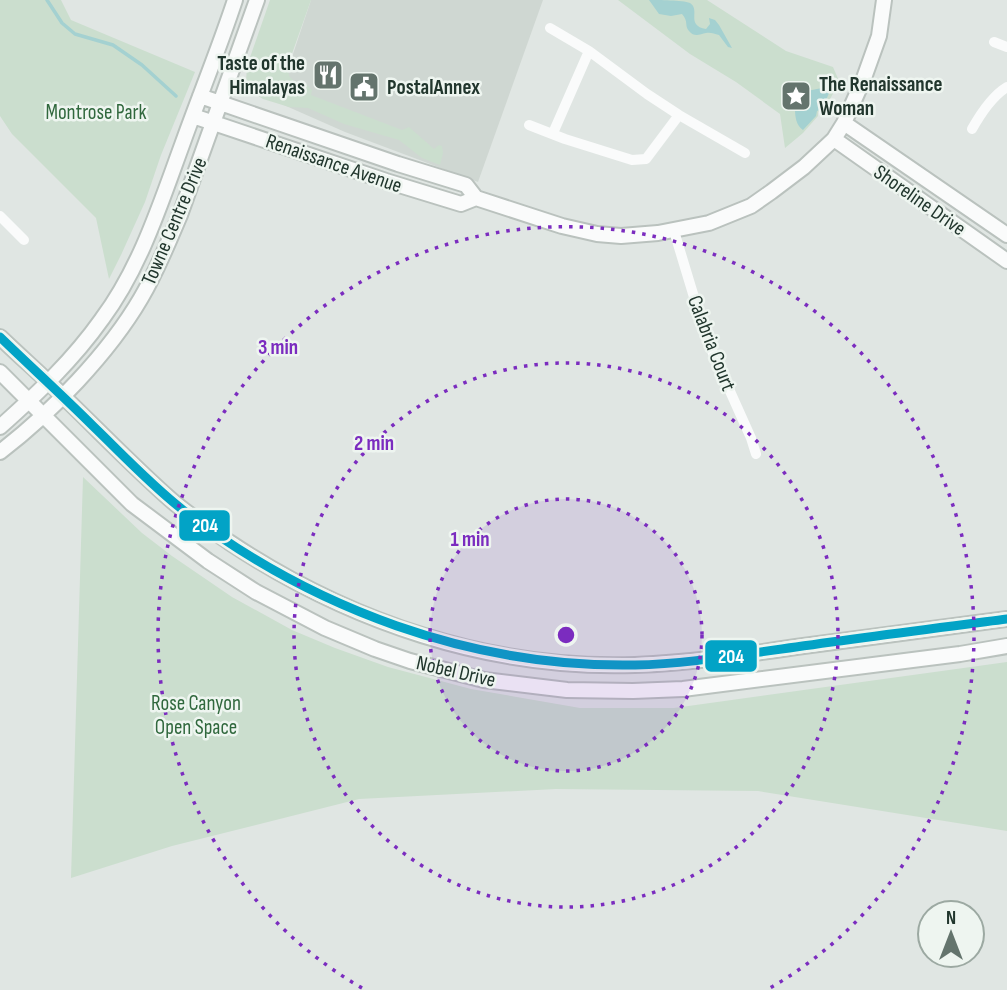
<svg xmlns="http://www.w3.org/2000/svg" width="1007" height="990" viewBox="0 0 1007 990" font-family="'Sofia Sans Condensed',sans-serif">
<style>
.built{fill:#cfd7d2}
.green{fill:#cbdece}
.water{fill:#a4d1d1}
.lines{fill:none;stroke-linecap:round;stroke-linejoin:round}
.stream{stroke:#a4d1d1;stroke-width:3.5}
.secondary-casing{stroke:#bac2be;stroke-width:18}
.street{stroke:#fafbfb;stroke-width:10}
.secondary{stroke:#fafbfb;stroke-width:14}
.bus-1-casing{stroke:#eef5f0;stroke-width:14}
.bus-1{stroke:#02a3c6;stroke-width:9}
.ring{fill:none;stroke:#7b2cbf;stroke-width:3.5;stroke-dasharray:3.5 7}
.labels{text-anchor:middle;stroke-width:5;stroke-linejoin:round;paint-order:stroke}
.poi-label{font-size:21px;font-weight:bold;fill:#21362d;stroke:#eef5f0;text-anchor:start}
.park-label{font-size:21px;fill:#30683d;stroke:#eef5f0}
.street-label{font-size:21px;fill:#21362d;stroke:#eef5f0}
.centre{fill:#7b2cbf;stroke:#eef5f0;stroke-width:3.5}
.ring-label{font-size:21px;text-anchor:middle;font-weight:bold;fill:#7b2cbf;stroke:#eef5f0;stroke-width:5;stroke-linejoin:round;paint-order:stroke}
.line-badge{stroke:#eef5f0;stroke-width:2.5}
.badge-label{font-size:19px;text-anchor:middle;font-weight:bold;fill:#fff}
</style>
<rect width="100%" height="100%" fill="#e0e6e3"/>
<path class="built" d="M 311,0 L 543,0 L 478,182 L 345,132 L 277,102 Z"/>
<path class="green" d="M 0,0 L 61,0 L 71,20 L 195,72 L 161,155 L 145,202 L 121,255 L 109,279 L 96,218 L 12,134 L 0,116 Z
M 270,0 L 311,0 L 288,65 L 289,76 L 293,80 L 291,82 L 294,86 L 306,84 L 312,90 L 311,95 L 402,130 L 409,127 L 434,149 L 439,145 L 442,146 L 443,153 L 440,165 L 422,158 L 399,140 L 344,124 L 308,108 L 289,107 L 263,99 L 252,92 L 246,82 L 247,66 Z
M 618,0 L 707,0 L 786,51 L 833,67 L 839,81 C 834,91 828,107 818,112 L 818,116 L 803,133 L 785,148 L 780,114 L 736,82 L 690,54 Z
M 83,477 L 142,533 L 172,556 L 232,597 L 292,630 L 335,648 L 388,667 L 471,689 L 580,708 L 674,708 L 1007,662 L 1007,831 L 758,791 L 556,789 L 359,799 L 172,846 L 71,878 Z"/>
<path class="water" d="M 649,0 C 659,0 682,0 690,3 C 701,10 685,25 706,29 L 710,24 L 709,18 L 715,20 L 719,25 L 732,48 L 728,47 L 719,35 C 714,34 711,32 706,33 C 700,34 695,38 689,31 C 684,25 689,22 682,14 L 671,16 L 659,14 Z
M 822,88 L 830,91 L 822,109 L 817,111 L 816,116 L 803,130 C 796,125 795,117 795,108 C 804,106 809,101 807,91 Z"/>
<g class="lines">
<path class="stream" d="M 47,0 L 62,23 L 75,34 L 113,45 L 142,65 L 176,96"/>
<g class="secondary-casing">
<path id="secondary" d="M 200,96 L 398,164 L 466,185 L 476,198 L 562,226 L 597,234 L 621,236 L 658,233 L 709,223 L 751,206 L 771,192 L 804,167 L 834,139 L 844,123 L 864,78 L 879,36 L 884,0
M 193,116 L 386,181 L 461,204 L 476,198
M 844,123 L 1007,235
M 834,139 L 1007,261
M 0,337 C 23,359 47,380 69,402 C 103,435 136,469 170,499 C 188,515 209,528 229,542 C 349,622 490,670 635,665 C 689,663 743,655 796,647 C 866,638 937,628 1007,619
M 0,372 L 132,504 L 208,561 L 256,592 L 325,628 L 375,649 L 410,661 L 484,680 L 567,690 L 633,691 L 683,689 L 960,654 L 1007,646
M 0,427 C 37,394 73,360 102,319 C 140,268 160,205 182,145 C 199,97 219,49 235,0
M 0,452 C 51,413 109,353 141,298 C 157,271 168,243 180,215 L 257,0"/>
</g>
<path class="street" d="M 550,28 L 589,51 L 647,94 L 679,115 L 745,153
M 994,42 L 1007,47
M 529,125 L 565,139 L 632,160 L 646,159
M 972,129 C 981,113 992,96 1007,87
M 553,133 L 589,51
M 646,159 L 679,115
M 0,216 L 24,240
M 674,231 L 707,340 L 751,438 L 756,454"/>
<use href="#secondary" class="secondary"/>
<g class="bus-1-casing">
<path id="bus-1" d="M 0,337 C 31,367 63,396 93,426 C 122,454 151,485 183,510 C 312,609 472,668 635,665 C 689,664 743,654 796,647 C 866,637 937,628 1007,619"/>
</g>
<use href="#bus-1" class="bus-1"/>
</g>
<circle cx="566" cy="635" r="136" fill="#7b2cbf" fill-opacity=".12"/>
<g class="ring">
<circle cx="566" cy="635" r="136"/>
<circle cx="566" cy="635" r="272"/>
<path d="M362 988A408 408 0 1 1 770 988"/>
</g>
<defs>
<g id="restaurant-square" transform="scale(1.575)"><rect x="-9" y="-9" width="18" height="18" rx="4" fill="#64746d" stroke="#eef5f0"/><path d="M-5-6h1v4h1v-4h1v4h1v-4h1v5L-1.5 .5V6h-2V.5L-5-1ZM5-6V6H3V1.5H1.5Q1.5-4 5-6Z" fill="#fff"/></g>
<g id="civic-square" transform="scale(1.575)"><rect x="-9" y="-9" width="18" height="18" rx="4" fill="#64746d" stroke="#eef5f0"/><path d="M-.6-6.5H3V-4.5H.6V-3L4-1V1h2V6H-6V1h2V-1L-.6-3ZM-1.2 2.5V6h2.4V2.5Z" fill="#fff"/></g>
<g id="sight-square" transform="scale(1.575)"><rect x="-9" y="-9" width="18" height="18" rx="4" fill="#64746d" stroke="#eef5f0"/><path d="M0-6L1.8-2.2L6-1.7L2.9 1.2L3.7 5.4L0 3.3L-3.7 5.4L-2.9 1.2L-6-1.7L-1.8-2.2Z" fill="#fff"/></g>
</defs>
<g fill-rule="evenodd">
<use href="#restaurant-square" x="328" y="75"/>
<use href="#civic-square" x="364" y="87"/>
<use href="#sight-square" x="796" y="96"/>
</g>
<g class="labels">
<g class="poi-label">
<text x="305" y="70" text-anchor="end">Taste of the<tspan x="305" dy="24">Himalayas</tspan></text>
<text x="819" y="91">The Renaissance<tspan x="819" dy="24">Woman</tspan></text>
<text x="387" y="94">PostalAnnex</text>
</g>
<g class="park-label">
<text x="96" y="119">Montrose Park</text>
<text x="196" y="710">Rose Canyon<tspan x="196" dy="24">Open Space</tspan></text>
</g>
<g class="street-label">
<text transform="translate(334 163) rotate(19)" y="7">Renaissance Avenue</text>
<text transform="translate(920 200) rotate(35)" y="7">Shoreline Drive</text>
<text transform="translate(174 221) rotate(-67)" y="7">Towne Centre Drive</text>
<text transform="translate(712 343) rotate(69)" y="7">Calabria Court</text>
<text transform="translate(456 671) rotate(13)" y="7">Nobel Drive</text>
</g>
</g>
<circle cx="566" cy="635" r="10" class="centre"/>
<g class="ring-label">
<text x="278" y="354">3 min</text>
<text x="374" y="450">2 min</text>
<text x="470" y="546">1 min</text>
</g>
<g class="line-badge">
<rect x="178" y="509" width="53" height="33" rx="7" fill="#02a3c6"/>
<rect x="704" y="639" width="54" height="34" rx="7" fill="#02a3c6"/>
</g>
<g class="badge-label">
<text x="205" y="532">204</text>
<text x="731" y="663">204</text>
</g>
<g transform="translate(951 934)"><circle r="33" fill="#eef5f0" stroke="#9ca9a2" stroke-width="2"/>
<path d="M0-5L12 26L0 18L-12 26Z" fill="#64746d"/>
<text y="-10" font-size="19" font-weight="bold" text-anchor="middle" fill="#21362d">N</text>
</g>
</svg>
